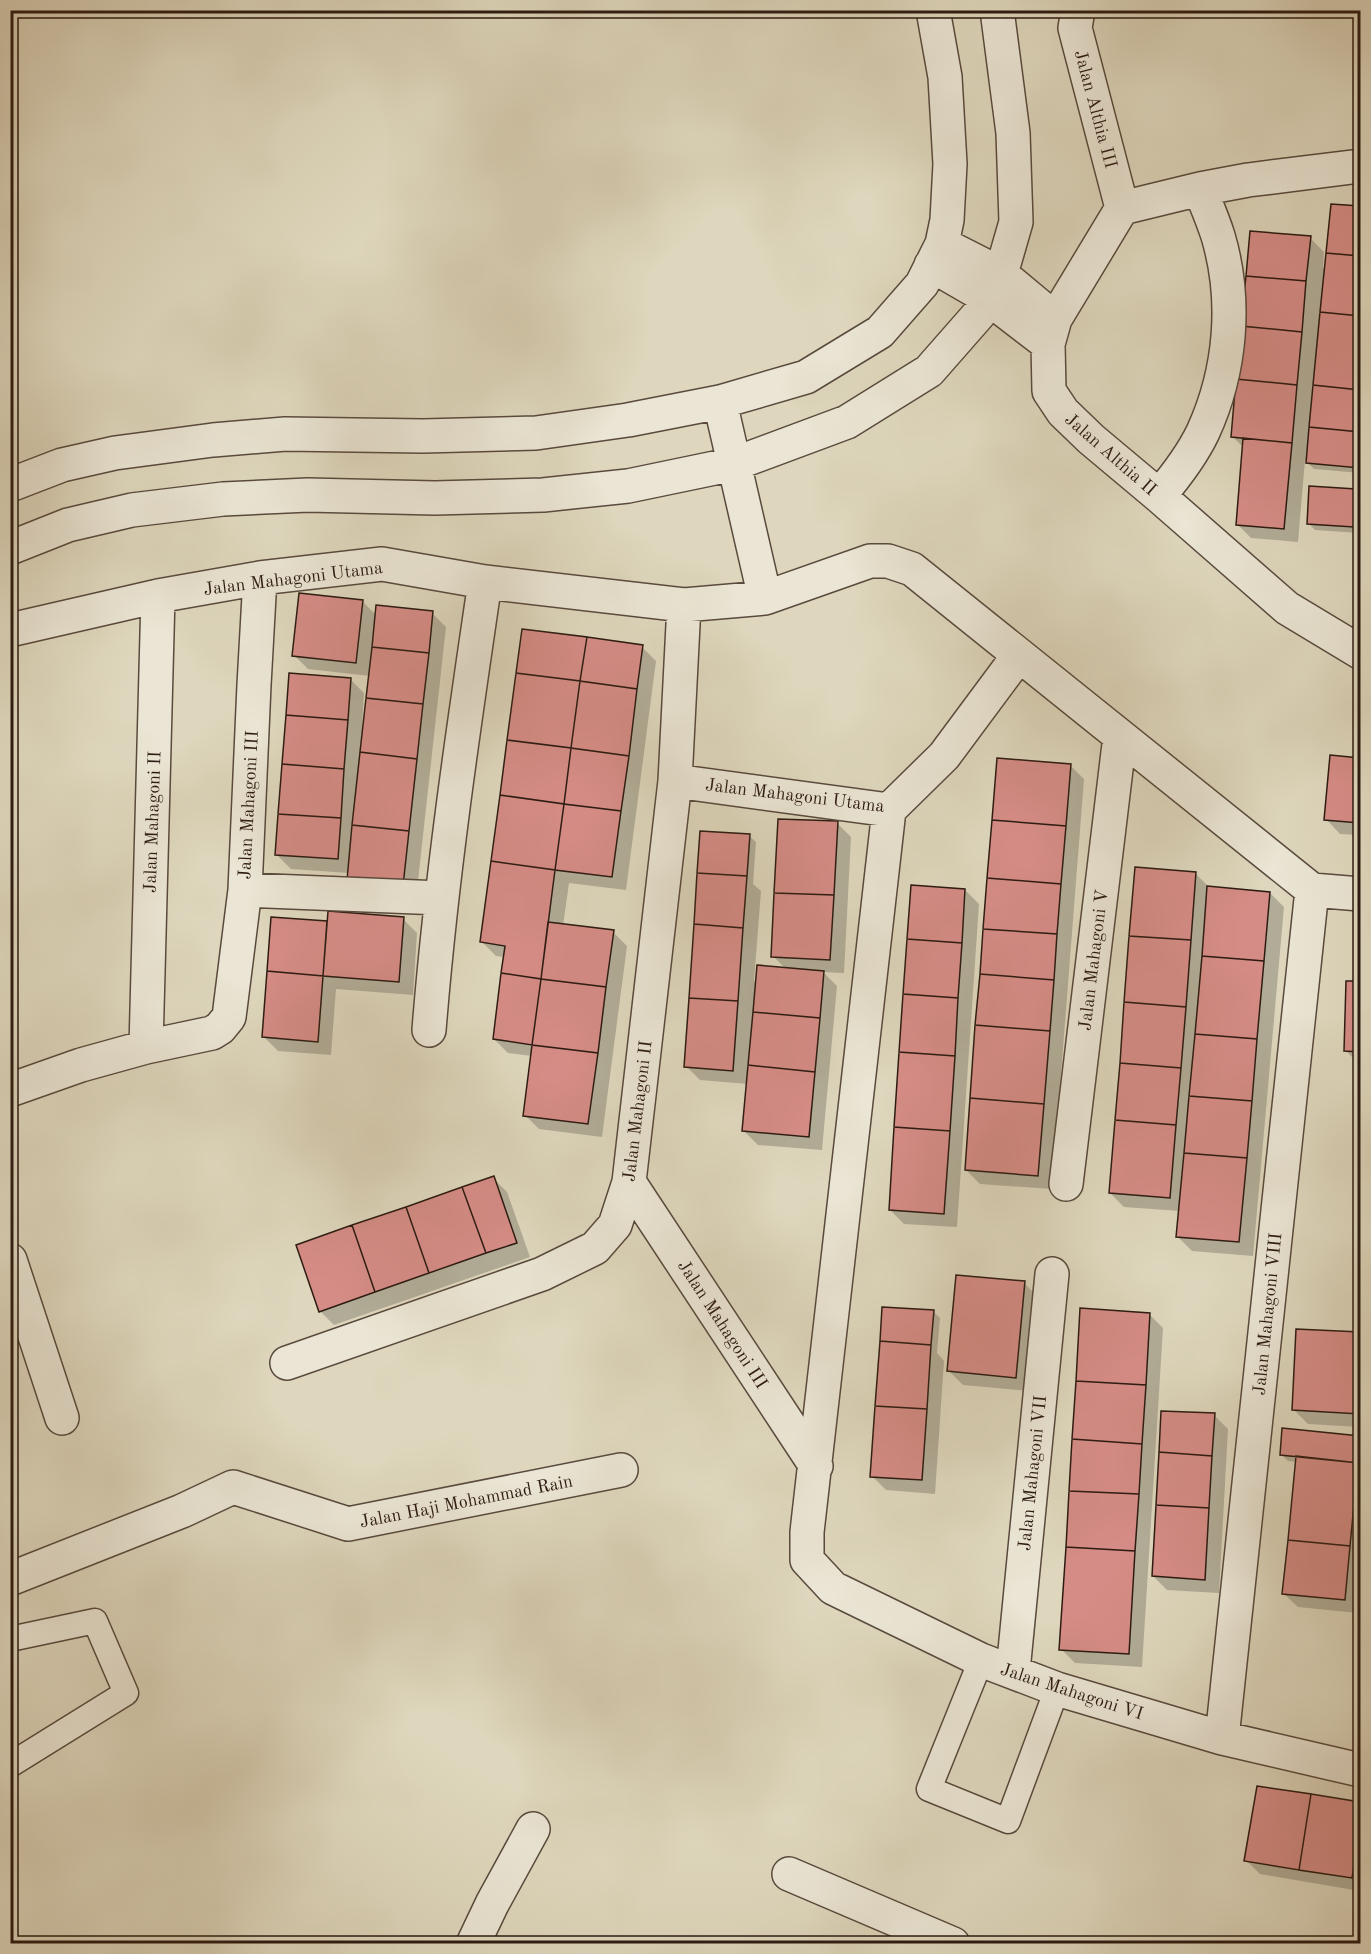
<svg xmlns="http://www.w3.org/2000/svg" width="1371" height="1954" viewBox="0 0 1371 1954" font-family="'Old Standard TT',serif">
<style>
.shadow{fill:#0003}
.building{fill:#d58c86;stroke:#2d1b12;stroke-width:1.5}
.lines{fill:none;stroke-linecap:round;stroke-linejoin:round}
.service-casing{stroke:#594a3d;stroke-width:27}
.minor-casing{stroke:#594a3d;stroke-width:36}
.service{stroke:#eae5d4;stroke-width:24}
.minor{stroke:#eae5d4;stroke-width:33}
.labels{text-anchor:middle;stroke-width:4.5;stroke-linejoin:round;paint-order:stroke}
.street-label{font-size:18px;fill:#2d1b12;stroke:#eae5d4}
</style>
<rect width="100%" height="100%" fill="#ded7bd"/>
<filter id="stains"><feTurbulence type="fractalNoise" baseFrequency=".00333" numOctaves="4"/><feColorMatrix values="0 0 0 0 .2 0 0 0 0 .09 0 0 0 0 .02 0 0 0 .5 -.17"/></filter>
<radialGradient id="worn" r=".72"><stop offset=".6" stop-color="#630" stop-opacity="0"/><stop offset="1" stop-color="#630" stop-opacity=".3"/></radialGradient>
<path class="shadow" d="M 1332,205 L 1360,208 L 1360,473 L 1314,469 L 1305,460 L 1298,542 L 1251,538 L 1237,524 L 1244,448 L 1233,437 L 1310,238 L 1324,252 L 1323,268 L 1326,268 Z
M 1355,490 L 1360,495 L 1360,533 L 1315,530 L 1308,523 Z
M 363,602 L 377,616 L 432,613 L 446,627 L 416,899 L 349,873 L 291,869 L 277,855 L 350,679 L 364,693 L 362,728 L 364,728 L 370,676 L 308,669 L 294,655 Z
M 642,647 L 656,661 L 626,890 L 569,883 L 563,926 L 613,932 L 627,946 L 602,1137 L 539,1129 L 525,1115 L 532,1056 L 508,1053 L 494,1039 L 505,957 L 496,956 L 482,942 Z
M 1332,757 L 1360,759 L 1360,835 L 1340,834 L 1326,819 Z
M 1070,765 L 1084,779 L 1052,1189 L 980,1184 L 966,1170 Z
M 837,823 L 851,837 L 844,973 L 823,972 L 837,986 L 822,1150 L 758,1145 L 744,1131 L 748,1084 L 700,1080 L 686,1066 L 749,836 L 756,842 L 753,884 L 761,891 L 754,981 L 757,982 L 786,969 L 773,956 Z
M 1196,874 L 1210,888 L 1270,893 L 1284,907 L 1253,1256 L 1192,1251 L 1178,1237 L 1180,1211 L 1124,1207 L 1110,1193 Z
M 965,890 L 979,904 L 957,1227 L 904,1224 L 890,1210 Z
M 273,918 L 328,923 L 403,919 L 417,933 L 413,995 L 336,989 L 331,1055 L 278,1051 L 264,1037 Z
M 1348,982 L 1360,983 L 1360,1065 L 1346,1051 Z
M 493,1178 L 507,1192 L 530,1257 L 334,1325 L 320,1311 Z
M 1024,1283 L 1038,1297 L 1030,1391 L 963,1385 L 949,1371 Z
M 933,1311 L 940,1318 L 937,1353 L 944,1361 L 935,1494 L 886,1490 L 872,1476 Z
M 1149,1314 L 1163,1328 L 1142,1667 L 1075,1663 L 1061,1649 Z
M 1298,1330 L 1360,1334 L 1360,1427 L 1308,1424 L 1294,1410 Z
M 1214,1415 L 1228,1429 L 1219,1593 L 1167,1590 L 1153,1576 Z
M 1284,1429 L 1360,1437 L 1360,1593 L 1358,1613 L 1298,1607 L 1283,1593 L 1297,1462 L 1288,1461 L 1281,1454 Z
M 1258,1787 L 1360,1804 L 1360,1891 L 1260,1874 L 1246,1860 Z"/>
<path class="building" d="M 1331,204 L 1360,206 L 1360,256 L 1326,253 Z
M 1250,231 L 1311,236 L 1306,281 L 1246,276 Z
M 1326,253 L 1360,256 L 1360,316 L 1320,312 Z
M 1246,276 L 1306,281 L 1302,332 L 1241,326 Z
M 1320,312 L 1360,316 L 1360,390 L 1313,385 Z
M 1241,326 L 1302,332 L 1297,385 L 1236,379 Z
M 1236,379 L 1297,385 L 1292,443 L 1231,437 Z
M 1313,385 L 1360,390 L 1360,432 L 1309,427 Z
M 1309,427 L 1360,432 L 1360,468 L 1306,463 Z
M 1243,438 L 1292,443 L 1284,529 L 1236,525 Z
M 1309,486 L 1356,489 L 1354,527 L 1307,524 Z
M 299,593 L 363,600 L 356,663 L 292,656 Z
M 376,605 L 433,611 L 429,653 L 372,647 Z
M 522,629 L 587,637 L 580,681 L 516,673 Z
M 587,637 L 643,645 L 637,689 L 580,681 Z
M 372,647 L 429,653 L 423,704 L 366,698 Z
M 289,673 L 351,678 L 348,720 L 286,715 Z
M 516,673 L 580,681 L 571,748 L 507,740 Z
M 580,681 L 637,689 L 629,756 L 571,748 Z
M 366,698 L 423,704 L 417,759 L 360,752 Z
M 286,715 L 348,720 L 344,769 L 282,764 Z
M 507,740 L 571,748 L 564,804 L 500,795 Z
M 571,748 L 629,756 L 621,811 L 564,804 Z
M 360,752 L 417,759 L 409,831 L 352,825 Z
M 1330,755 L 1360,758 L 1360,823 L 1324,820 Z
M 997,758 L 1071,764 L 1066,826 L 992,820 Z
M 282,764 L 344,769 L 341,818 L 278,814 Z
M 500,795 L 564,804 L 555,870 L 491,861 Z
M 564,804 L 621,811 L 612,877 L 555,870 Z
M 278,814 L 341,818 L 338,859 L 275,855 Z
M 778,819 L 838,821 L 834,895 L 774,893 Z
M 992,820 L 1066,826 L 1061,884 L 987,878 Z
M 352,825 L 409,831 L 403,886 L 347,880 Z
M 700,831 L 750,834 L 747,876 L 697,873 Z
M 491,861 L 555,870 L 541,979 L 501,973 L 505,946 L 480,942 Z
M 1135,867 L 1196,872 L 1191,940 L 1129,936 Z
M 697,873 L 747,876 L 743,928 L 694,924 Z
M 987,878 L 1061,884 L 1057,934 L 983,929 Z
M 911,885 L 965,889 L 962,943 L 907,939 Z
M 1207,886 L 1270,892 L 1264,961 L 1202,956 Z
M 774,893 L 834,895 L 830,960 L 771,957 Z
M 328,911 L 404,917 L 399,982 L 323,976 Z
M 271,917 L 327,921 L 323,976 L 267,971 Z
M 548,922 L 614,930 L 606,987 L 541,979 Z
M 694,924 L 743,928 L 738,1001 L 689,998 Z
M 983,929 L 1057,934 L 1054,980 L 980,974 Z
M 1129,936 L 1191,940 L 1186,1007 L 1124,1002 Z
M 907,939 L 962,943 L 958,998 L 903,994 Z
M 1202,956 L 1264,961 L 1257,1039 L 1195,1034 Z
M 757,965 L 824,971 L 820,1018 L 753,1012 Z
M 267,971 L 323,976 L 318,1042 L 262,1037 Z
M 501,973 L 541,979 L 532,1045 L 493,1039 Z
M 980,974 L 1054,980 L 1050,1031 L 975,1025 Z
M 541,979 L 606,987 L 598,1053 L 532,1045 Z
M 1346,981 L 1360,981 L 1360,1052 L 1344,1051 Z
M 903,994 L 958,998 L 955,1056 L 899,1052 Z
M 689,998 L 738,1001 L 733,1071 L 684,1067 Z
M 1124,1002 L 1186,1007 L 1181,1068 L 1120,1063 Z
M 753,1012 L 820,1018 L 815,1072 L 748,1065 Z
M 975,1025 L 1050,1031 L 1044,1104 L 970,1098 Z
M 1195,1034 L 1257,1039 L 1252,1101 L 1189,1096 Z
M 532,1045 L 598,1053 L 588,1124 L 523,1116 Z
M 899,1052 L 955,1056 L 950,1131 L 894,1127 Z
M 1120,1063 L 1181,1068 L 1176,1125 L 1115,1120 Z
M 748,1065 L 815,1072 L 809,1137 L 742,1131 Z
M 1189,1096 L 1252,1101 L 1247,1158 L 1184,1153 Z
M 970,1098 L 1044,1104 L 1038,1176 L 965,1170 Z
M 1115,1120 L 1176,1125 L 1170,1198 L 1109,1193 Z
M 894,1127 L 950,1131 L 944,1214 L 889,1210 Z
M 1184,1153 L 1247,1158 L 1239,1242 L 1176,1237 Z
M 494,1176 L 517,1243 L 486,1253 L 462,1187 Z
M 462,1187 L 486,1253 L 429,1273 L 406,1207 Z
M 406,1207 L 429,1273 L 375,1292 L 352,1225 Z
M 352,1225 L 375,1292 L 319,1312 L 296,1245 Z
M 956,1275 L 1025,1281 L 1016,1378 L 947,1371 Z
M 882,1307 L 934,1310 L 931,1345 L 880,1341 Z
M 1080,1308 L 1150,1313 L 1146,1385 L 1076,1381 Z
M 1296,1329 L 1360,1332 L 1360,1414 L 1292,1410 Z
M 880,1341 L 931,1345 L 927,1409 L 875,1406 Z
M 1076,1381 L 1146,1385 L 1142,1444 L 1072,1439 Z
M 875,1406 L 927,1409 L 922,1480 L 870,1477 Z
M 1161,1411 L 1215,1413 L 1212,1456 L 1159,1452 Z
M 1282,1428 L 1360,1436 L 1358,1463 L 1280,1455 Z
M 1072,1439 L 1142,1444 L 1139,1494 L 1069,1491 Z
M 1159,1452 L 1212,1456 L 1209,1508 L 1156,1505 Z
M 1296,1456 L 1358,1463 L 1350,1546 L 1288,1540 Z
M 1069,1491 L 1139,1494 L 1135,1551 L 1066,1547 Z
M 1156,1505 L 1209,1508 L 1205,1580 L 1152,1576 Z
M 1288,1540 L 1350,1546 L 1345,1600 L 1282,1594 Z
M 1066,1547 L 1135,1551 L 1129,1654 L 1059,1650 Z
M 1257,1786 L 1311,1794 L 1299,1870 L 1244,1861 Z
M 1311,1794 L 1360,1802 L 1360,1828 L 1352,1878 L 1299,1870 Z
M 1360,1828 L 1360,1880 L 1352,1878 Z"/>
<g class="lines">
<g class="service-casing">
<path id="service" d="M 10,1639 L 95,1621 L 126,1693 L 10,1765
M 981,1660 L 929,1789 L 1008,1821 L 1057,1689"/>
</g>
<g class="minor-casing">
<path id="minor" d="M 1078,10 L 1075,28 L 1122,208
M 1360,166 L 1248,180 L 1200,189 L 1122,208 L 1055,319 L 1048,344 L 1049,391 L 1063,412 L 1091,439 L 1159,496 L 1287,608 L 1360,652
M 942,244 L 1001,274 L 1055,319
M 931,265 L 988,298 L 1048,344
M 720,402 L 765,598
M 10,485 L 62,465 L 115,453 L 213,440 L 285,434 L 423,436 L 536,433 L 628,420 L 720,402 L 806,377 L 880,332 L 922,284 L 942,244 L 947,220 L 950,164 L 945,77 L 933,10
M 1159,496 C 1176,476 1192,455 1203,432 C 1231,371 1237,300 1218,236 C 1213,220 1206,204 1200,189
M 10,548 L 68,525 L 132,510 L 223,499 L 308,495 L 435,498 L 543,495 L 628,486 L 734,464 L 847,422 L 929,371 L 979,314 L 1001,274 L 1016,222 L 1013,133 L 997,10
M 10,630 L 158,596 L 260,578 L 382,564 L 485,582 L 684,605 L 765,598 L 870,561 L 888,561 L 912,569 L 1312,890 L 1360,894
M 675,781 L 889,810 L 944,756 L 1019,655
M 889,810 L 807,1532 L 807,1560 L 833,1588 L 981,1660 L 1057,1689 L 1222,1738 L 1360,1770
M 245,890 L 441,898
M 429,1030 C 441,880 463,731 485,582
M 146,1047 L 158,596
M 10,1090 L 81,1065 L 146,1047 L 212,1033 L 220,1028 L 229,1017 L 245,890 L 254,685 L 260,578
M 629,1182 L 816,1466
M 1066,1184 L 1120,736
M 10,1260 L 62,1418
M 287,1363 L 542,1274 L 595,1248 L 615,1225 L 629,1182 L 675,781 L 684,605
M 10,1579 L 182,1511 L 233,1487 L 348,1524 L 621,1470
M 1013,1671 L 1052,1274
M 1222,1738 L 1312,890
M 789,1874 L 953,1944
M 473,1944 L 492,1904 L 533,1829"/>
</g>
<use href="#service" class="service"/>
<use href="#minor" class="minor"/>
</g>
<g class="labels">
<g class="street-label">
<text transform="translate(1096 109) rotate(75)" y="6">Jalan Althia III</text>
<text transform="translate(1111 454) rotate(41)" y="6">Jalan Althia II</text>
<text transform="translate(293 578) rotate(-7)" y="6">Jalan Mahagoni Utama</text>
<text transform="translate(795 795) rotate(7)" y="6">Jalan Mahagoni Utama</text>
<text transform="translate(248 805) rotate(-87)" y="6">Jalan Mahagoni III</text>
<text transform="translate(152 822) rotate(-88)" y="6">Jalan Mahagoni II</text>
<text transform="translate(1093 960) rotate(-83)" y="6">Jalan Mahagoni V</text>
<text transform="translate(637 1111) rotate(-83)" y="6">Jalan Mahagoni II</text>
<text transform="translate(1267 1314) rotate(-84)" y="6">Jalan Mahagoni VIII</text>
<text transform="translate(723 1324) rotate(57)" y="6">Jalan Mahagoni III</text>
<text transform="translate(1032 1473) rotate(-84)" y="6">Jalan Mahagoni VII</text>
<text transform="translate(466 1501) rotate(-11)" y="6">Jalan Haji Mohammad Rain</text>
<text transform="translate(1072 1691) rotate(18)" y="6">Jalan Mahagoni VI</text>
</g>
</g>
<rect width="1371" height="1954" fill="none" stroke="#ded7bd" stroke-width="36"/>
<rect x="12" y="12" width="1347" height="1930" fill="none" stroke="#2d1b12" stroke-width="3"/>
<rect x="18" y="18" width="1335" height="1918" fill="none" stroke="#2d1b12" stroke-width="1.5"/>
<rect width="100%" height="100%" filter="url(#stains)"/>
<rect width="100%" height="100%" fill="url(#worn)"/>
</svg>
